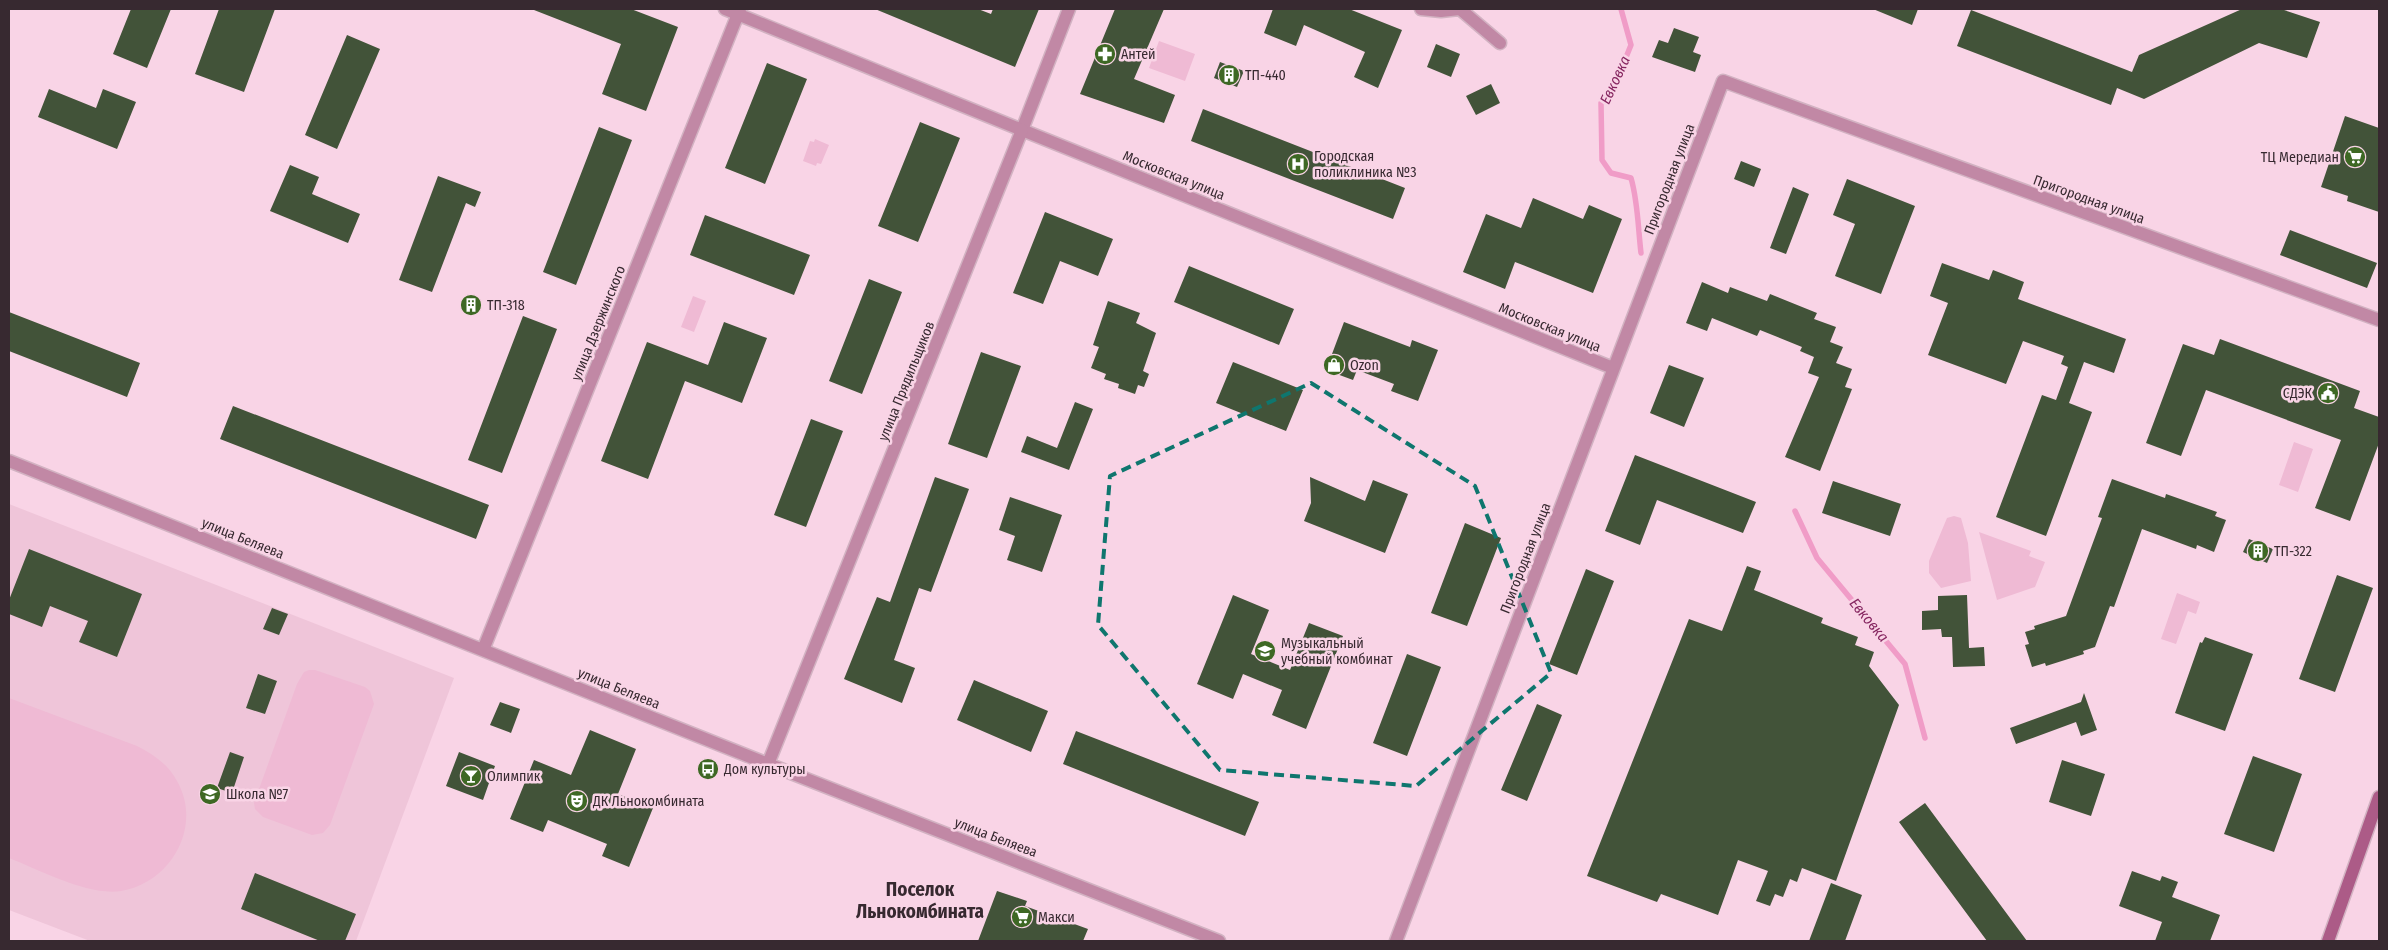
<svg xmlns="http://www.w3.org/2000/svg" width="2388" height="950" viewBox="0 0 2388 950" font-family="'Fira Sans Condensed',sans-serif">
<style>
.built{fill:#efc5d9}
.green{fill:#efbad4}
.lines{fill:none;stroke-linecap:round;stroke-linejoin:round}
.stream{stroke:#f09cc7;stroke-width:5.5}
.building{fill:#425339}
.minor-casing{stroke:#d2b2c2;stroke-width:15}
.tertiary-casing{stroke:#d2b2c2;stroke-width:15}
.secondary-casing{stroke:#d2b2c2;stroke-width:15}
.minor{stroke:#c188a5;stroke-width:12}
.tertiary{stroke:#c188a5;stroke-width:12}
.secondary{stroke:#ac5b87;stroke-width:12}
.marked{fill:none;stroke:#0f766e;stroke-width:4;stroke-dasharray:10 6;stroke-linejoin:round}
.labels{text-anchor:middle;stroke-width:5;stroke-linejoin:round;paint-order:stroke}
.poi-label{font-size:14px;fill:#372930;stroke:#f9d4e6;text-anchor:start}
.street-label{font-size:14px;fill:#372930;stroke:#f9d4e6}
.water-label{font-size:15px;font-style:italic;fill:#862660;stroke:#f9d4e6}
.district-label{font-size:19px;font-weight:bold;fill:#372930;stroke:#f9d4e6}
</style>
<rect width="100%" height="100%" fill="#f9d4e6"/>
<path class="built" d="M 9,504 L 454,678 L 356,941 L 90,941 L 9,910 Z"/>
<path class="green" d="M 1159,41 L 1195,54 L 1185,81 L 1149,68 Z
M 815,139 L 829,145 L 821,164 L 817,163 L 816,166 L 803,161 L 810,141 L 814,142 Z
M 693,296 L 706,301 L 694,332 L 681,327 Z
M 2294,442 L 2313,449 L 2298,492 L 2279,485 Z
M 1954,516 L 1961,518 L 1968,543 L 1971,581 L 1941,588 L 1929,573 L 1929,561 L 1947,518 Z
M 1979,532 L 2031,551 L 2029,556 L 2045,562 L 2035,587 L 1997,600 Z
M 2177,593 L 2200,602 L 2196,614 L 2188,611 L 2176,644 L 2161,639 Z
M 309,670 L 315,670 L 365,687 L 370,691 L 374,704 L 330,825 L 323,833 L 312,835 L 263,817 L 255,809 L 254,803 L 297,684 L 304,672 Z
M 9,698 L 137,746 C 154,755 168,764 177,781 C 203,826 171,883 121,891 C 88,896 40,870 9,858 Z"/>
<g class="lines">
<path class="stream" d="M 1621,9 L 1631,45 L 1618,77 L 1601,103 L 1602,160 L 1611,173 L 1631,178 C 1638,202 1638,228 1641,253
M 1795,511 L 1817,558 L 1905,664 L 1925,738"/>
</g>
<path class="building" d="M 131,9 L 171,9 L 147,68 L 113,54 Z
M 219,9 L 275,9 L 244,92 L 195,74 Z
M 631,9 L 678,27 L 646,111 L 602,94 L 621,44 L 534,10 Z
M 875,9 L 978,9 L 991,14 L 993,9 L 1039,9 L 1015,67 Z
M 1115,9 L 1164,9 L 1134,79 L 1175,95 L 1164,123 L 1080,94 Z
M 1273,9 L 1349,9 L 1402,30 L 1378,88 L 1354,77 L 1365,52 L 1304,25 L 1296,46 L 1264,33 Z
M 1873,9 L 1918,9 L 1912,25 Z
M 2242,9 L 2281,9 L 2320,22 L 2307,58 L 2259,43 L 2144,99 L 2117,88 L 2111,105 L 1957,46 L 1971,10 L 2132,72 L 2139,55 Z
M 1674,28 L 1699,37 L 1693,52 L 1701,55 L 1695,72 L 1652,57 L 1659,40 L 1668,43 Z
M 347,35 L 380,49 L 337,149 L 305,135 Z
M 1436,44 L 1460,54 L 1451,77 L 1427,67 Z
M 1220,62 L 1244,71 L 1237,87 L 1214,78 Z
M 767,63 L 807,79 L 765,184 L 725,168 Z
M 1491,84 L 1500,103 L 1476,115 L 1466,96 Z
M 49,89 L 96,108 L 103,89 L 136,102 L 117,149 L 38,117 Z
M 1203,109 L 1405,188 L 1393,219 L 1191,141 Z
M 2345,116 L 2379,128 L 2379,212 L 2347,201 L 2348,196 L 2321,187 Z
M 920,122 L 960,138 L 918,242 L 878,226 Z
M 599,127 L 632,140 L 576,285 L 543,272 Z
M 1741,161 L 1761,169 L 1754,187 L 1734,179 Z
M 290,165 L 319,177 L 312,194 L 360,214 L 348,243 L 270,211 Z
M 438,176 L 481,192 L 475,207 L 466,203 L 432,292 L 399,280 Z
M 1847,179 L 1915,206 L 1881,294 L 1835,276 L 1855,224 L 1833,215 Z
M 1793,187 L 1809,194 L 1786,254 L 1770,248 Z
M 1533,198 L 1583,219 L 1589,205 L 1622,219 L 1593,293 L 1515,262 L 1505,289 L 1463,272 L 1486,214 L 1521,228 Z
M 1045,212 L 1113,239 L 1098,276 L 1060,261 L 1043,304 L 1013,293 Z
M 705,215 L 810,255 L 794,295 L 690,255 Z
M 2290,230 L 2377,263 L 2367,288 L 2280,255 Z
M 1942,263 L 1989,280 L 1993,270 L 2024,282 L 2018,299 L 2126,339 L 2114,373 L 2084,362 L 2069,403 L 2092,412 L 2046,536 L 1996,517 L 2042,395 L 2056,400 L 2068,367 L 2061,364 L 2064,356 L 2023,341 L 2006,384 L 1928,355 L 1948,303 L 1930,296 Z
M 1189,266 L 1294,309 L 1279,345 L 1174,302 Z
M 869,279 L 902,292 L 862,394 L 829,381 Z
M 1702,282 L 1728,293 L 1730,287 L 1767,301 L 1770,294 L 1817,313 L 1814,319 L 1836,327 L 1830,342 L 1843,347 L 1836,363 L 1852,369 L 1845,387 L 1852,389 L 1820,471 L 1785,457 L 1819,377 L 1808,373 L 1814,357 L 1800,351 L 1802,347 L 1760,330 L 1757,336 L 1712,318 L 1707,331 L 1686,323 Z
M 468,295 L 481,300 L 475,315 L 462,310 Z
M 1108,301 L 1140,313 L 1136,323 L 1156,333 L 1143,371 L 1149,374 L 1144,387 L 1138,385 L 1135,394 L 1118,388 L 1119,384 L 1104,379 L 1106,374 L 1091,368 L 1099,347 L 1093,345 Z
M 9,312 L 140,363 L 127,397 L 9,351 Z
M 523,316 L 557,329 L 502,473 L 468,460 Z
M 724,322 L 767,338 L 742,403 L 685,381 L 648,479 L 601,461 L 647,342 L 708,365 Z
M 1344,322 L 1410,347 L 1412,340 L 1438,350 L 1418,401 L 1391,391 L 1394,384 L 1357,370 L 1353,380 L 1326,370 Z
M 2220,339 L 2360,391 L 2354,408 L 2379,417 L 2379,443 L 2350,521 L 2315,508 L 2341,440 L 2206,390 L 2181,456 L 2146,443 L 2183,344 L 2214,355 Z
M 981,352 L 1021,366 L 987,458 L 948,444 Z
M 1233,362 L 1303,390 L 1286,431 L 1216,403 Z
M 1669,365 L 1704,378 L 1684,427 L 1650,413 Z
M 1075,402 L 1093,409 L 1069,470 L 1021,452 L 1027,436 L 1057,448 Z
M 233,406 L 489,505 L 476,539 L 220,439 Z
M 811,419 L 843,431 L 806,527 L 774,515 Z
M 1635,455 L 1756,502 L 1743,533 L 1657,500 L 1640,545 L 1605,531 Z
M 935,477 L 969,489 L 931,592 L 919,588 L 894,660 L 915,668 L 902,703 L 844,679 L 877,597 L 890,602 Z
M 1310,477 L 1365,501 L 1373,480 L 1408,494 L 1385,553 L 1304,521 L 1311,503 Z
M 2112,479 L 2165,498 L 2166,494 L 2217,512 L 2215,516 L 2226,520 L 2214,552 L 2197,545 L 2196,549 L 2142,529 L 2114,607 L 2110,606 L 2095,647 L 2083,651 L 2084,654 L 2046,666 L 2045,663 L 2032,667 L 2025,645 L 2029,644 L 2025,632 L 2035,629 L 2034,626 L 2066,616 L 2102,518 L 2098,517 Z
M 1833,481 L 1901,504 L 1890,536 L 1822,513 Z
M 1010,497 L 1062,515 L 1042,572 L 1007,560 L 1015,536 L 999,530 Z
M 1465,523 L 1501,538 L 1467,626 L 1431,613 Z
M 2249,539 L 2273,549 L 2267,563 L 2243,552 Z
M 29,549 L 142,594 L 117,657 L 79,642 L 88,621 L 50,606 L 42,627 L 9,614 L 9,600 Z
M 1747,566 L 1761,571 L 1754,590 L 1823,618 L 1821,623 L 1858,637 L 1855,645 L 1874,652 L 1869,666 L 1899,705 L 1836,881 L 1802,868 L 1797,882 L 1790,879 L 1783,897 L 1775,894 L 1770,906 L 1756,901 L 1768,871 L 1738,860 L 1718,915 L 1661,894 L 1657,902 L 1587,876 L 1689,619 L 1722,631 Z
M 1586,569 L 1614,581 L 1577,675 L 1549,664 Z
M 2337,575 L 2373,588 L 2335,692 L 2299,679 Z
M 1233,595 L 1269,610 L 1251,654 L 1290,670 L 1309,623 L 1343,636 L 1306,729 L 1272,715 L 1282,690 L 1243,674 L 1233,699 L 1197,684 Z
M 1967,595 L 1969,648 L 1984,647 L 1985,666 L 1953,667 L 1952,637 L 1942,637 L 1941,629 L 1922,630 L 1922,611 L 1938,610 L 1938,596 Z
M 272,608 L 288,614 L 279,635 L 263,629 Z
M 2205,637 L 2253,654 L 2225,731 L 2175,713 L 2200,642 L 2202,643 Z
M 1407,654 L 1441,667 L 1407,756 L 1373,743 Z
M 258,674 L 277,681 L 265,714 L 246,708 Z
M 974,680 L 1048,711 L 1031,752 L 957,720 Z
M 2084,693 L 2097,730 L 2081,736 L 2076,722 L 2016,744 L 2010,728 L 2081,702 Z
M 500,702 L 520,709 L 511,733 L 490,725 Z
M 1537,704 L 1562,715 L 1527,801 L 1501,790 Z
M 590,730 L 636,749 L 618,794 L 653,808 L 629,867 L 602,856 L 607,844 L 548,820 L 543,832 L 510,819 L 534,760 L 571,775 Z
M 1076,731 L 1259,802 L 1245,836 L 1063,764 Z
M 230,752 L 244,757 L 232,793 L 217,788 Z
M 459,752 L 495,766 L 483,800 L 446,786 Z
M 2253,756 L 2302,774 L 2274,852 L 2224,834 Z
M 2062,760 L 2105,774 L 2091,816 L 2049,802 Z
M 1925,803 L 2027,941 L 1987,941 L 1899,822 Z
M 2132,871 L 2160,881 L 2162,876 L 2178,882 L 2172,897 L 2220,915 L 2210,941 L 2155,941 L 2162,922 L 2119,906 Z
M 255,873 L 356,914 L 345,941 L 320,941 L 241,909 Z
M 1831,883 L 1862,895 L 1845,941 L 1809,941 Z
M 997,891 L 1027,901 L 1025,906 L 1088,929 L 1083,941 L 978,941 Z"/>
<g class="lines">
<g class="minor-casing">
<path id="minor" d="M 1069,9 L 1022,130 L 1613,368
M 1421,9 L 1441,11 L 1459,9
M 1460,9 L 1500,43
M 1396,941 L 1723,81 L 2379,320"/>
</g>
<g class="tertiary-casing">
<path id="tertiary" d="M 725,9 L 1022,130 L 768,764
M 9,461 L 768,764 L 1219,941
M 483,650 L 740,9"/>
</g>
<g class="secondary-casing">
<path id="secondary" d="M 2328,941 L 2379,797"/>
</g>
<use href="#minor" class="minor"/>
<use href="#tertiary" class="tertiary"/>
<use href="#secondary" class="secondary"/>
</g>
<path class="marked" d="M 1311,383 L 1475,486 L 1551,673 L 1416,786 L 1220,770 L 1098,625 L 1110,476 Z"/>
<defs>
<g id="pharmacy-disc" transform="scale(1.125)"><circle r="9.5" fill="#3e6824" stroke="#f9d4e6"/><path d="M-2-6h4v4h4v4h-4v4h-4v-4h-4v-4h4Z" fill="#fff"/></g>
<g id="building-disc" transform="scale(1.125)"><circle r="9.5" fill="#3e6824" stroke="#f9d4e6"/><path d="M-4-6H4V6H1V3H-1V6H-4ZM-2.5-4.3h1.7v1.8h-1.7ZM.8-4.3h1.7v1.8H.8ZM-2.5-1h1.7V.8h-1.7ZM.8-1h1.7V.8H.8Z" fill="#fff"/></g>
<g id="supermarket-disc" transform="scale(1.125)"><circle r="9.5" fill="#3e6824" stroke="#f9d4e6"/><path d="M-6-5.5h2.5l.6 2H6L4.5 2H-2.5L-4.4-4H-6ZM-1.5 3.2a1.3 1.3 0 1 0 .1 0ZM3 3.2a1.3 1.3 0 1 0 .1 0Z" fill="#fff"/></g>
<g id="hospital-disc" transform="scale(1.125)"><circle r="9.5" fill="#3e6824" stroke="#f9d4e6"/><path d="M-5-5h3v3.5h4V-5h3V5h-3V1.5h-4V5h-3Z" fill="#fff"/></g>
<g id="shop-disc" transform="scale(1.125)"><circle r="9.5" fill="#3e6824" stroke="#f9d4e6"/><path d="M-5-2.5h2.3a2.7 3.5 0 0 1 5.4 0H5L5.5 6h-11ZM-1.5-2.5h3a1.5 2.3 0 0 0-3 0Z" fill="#fff"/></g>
<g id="civic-disc" transform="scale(1.125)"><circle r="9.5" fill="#3e6824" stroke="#f9d4e6"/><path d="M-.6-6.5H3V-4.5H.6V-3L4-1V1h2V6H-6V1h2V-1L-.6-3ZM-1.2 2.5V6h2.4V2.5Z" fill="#fff"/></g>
<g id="school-disc" transform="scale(1.125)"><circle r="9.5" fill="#3e6824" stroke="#f9d4e6"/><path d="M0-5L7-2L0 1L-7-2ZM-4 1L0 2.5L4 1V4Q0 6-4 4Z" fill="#fff"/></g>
<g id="bus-disc" transform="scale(1.125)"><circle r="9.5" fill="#3e6824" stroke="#f9d4e6"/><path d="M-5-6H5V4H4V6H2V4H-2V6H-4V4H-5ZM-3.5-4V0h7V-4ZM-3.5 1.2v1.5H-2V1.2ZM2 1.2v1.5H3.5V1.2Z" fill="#fff"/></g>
<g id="bar-disc" transform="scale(1.125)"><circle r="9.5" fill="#3e6824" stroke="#f9d4e6"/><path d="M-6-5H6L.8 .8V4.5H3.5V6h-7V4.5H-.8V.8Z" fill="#fff"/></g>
<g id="theatre-disc" transform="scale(1.125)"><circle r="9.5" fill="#3e6824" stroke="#f9d4e6"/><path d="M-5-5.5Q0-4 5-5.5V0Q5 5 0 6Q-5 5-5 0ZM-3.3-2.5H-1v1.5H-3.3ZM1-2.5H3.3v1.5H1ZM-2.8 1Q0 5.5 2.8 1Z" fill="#fff"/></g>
</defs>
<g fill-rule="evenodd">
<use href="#pharmacy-disc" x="1105" y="54"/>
<use href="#building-disc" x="1229" y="75"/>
<use href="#supermarket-disc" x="2355" y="157"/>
<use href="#hospital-disc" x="1298" y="164"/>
<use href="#building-disc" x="471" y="305"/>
<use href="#shop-disc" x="1334" y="365"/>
<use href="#civic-disc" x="2328" y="393"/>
<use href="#building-disc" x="2258" y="551"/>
<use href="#school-disc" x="1265" y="651"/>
<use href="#bus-disc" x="708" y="769"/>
<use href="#bar-disc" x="471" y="776"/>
<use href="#school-disc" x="210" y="794"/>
<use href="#theatre-disc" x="577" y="801"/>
<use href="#supermarket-disc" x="1022" y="917"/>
</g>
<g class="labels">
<g class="poi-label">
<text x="1121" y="59">Антей</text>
<text x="1245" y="80">ТП-440</text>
<text x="1314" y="161">Городская<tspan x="1314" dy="16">поликлиника №3</tspan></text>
<text x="2339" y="162" text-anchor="end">ТЦ Мередиан</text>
<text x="487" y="310">ТП-318</text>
<text x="1350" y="370">Ozon</text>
<text x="2312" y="398" text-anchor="end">СДЭК</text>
<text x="2274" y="556">ТП-322</text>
<text x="1281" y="648">Музыкальный<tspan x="1281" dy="16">учебный комбинат</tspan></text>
<text x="724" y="774">Дом культуры</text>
<text x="487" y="781">Олимпик</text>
<text x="226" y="799">Школа №7</text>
<text x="593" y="806">ДК Льнокомбината</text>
<text x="1038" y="922">Макси</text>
</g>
<g class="street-label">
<text transform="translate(1174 175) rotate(22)" y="5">Московская улица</text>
<text transform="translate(1669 179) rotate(-69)" y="5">Пригородная улица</text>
<text transform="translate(2089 199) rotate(20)" y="5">Пригородная улица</text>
<text transform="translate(598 323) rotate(-68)" y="5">улица Дзержинского</text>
<text transform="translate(1550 327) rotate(22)" y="5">Московская улица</text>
<text transform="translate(906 381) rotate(-68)" y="5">улица Прядильщиков</text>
<text transform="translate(243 538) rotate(22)" y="5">улица Беляева</text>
<text transform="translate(1525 558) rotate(-69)" y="5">Пригородная улица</text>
<text transform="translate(619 688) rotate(22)" y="5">улица Беляева</text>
<text transform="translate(996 837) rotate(21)" y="5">улица Беляева</text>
</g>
<g class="water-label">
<text transform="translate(1615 80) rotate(-65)" y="5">Евковка</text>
<text transform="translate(1869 620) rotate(50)" y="5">Евковка</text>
</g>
<g class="district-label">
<text x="920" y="896">Поселок<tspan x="920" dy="22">Льнокомбината</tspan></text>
</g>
</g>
<rect width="2388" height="950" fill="none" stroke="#372930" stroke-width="20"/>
</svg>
